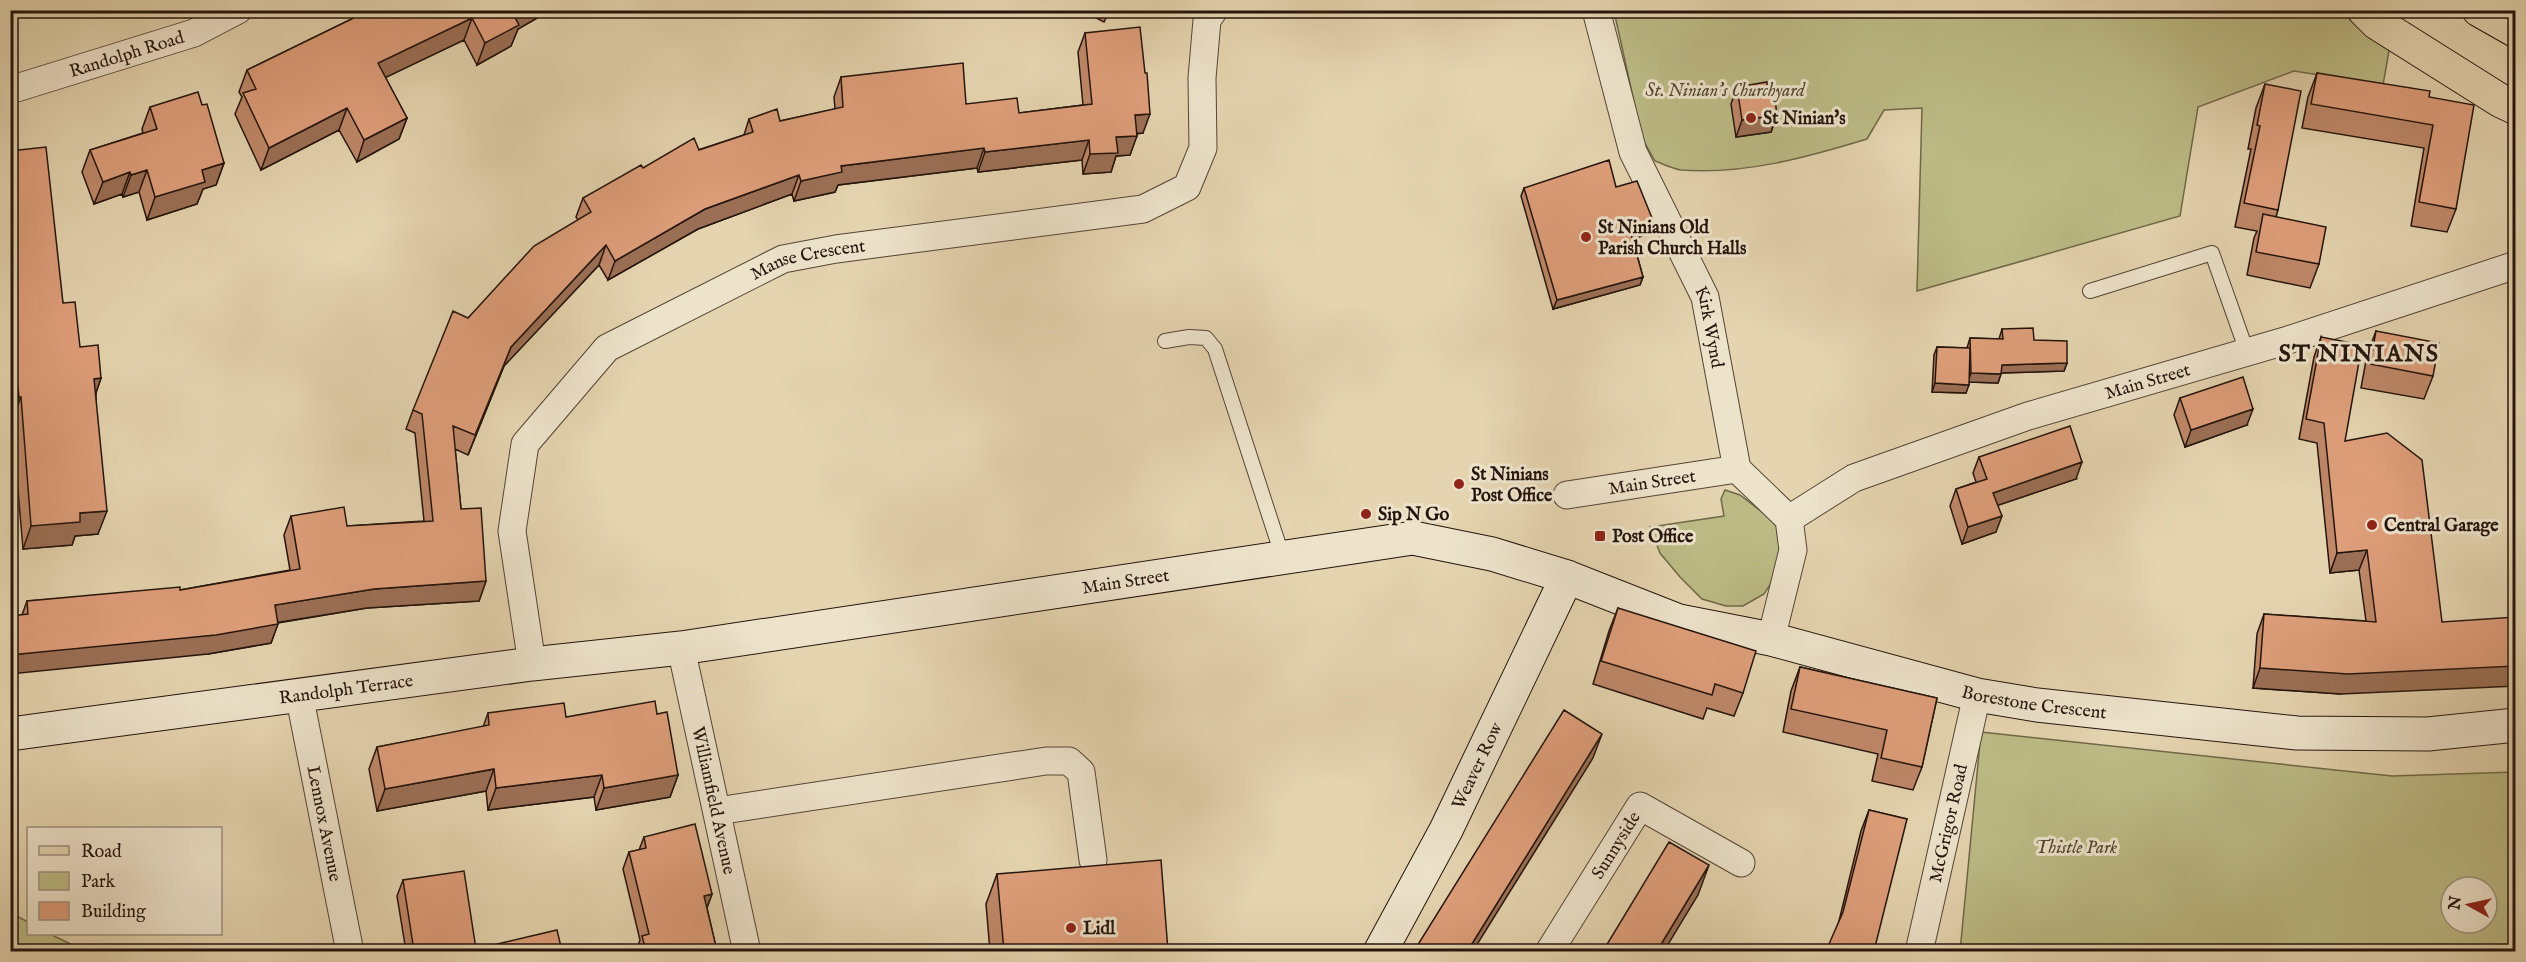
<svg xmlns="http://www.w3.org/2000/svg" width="2526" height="962" viewBox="0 0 2526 962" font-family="'IM FELL English',serif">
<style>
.green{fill:#bcbb85;stroke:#706849;stroke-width:1.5;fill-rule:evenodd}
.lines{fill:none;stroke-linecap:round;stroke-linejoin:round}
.lane-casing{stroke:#544436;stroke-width:16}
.street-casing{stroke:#544436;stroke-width:29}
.secondary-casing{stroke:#24140d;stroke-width:35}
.primary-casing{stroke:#24140d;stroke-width:35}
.lane{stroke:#ede3cb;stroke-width:14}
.street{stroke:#ede3cb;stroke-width:27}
.secondary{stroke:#ede3cb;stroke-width:33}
.primary{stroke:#e4d4af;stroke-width:33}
.wall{fill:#bf8869;stroke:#24140d;stroke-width:1.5}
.shaded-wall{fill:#9b6f55;stroke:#24140d;stroke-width:1.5}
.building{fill:#de9e7a;stroke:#24140d;stroke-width:1.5}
.poi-dot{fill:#8f2418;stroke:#ede3cb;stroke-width:2}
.labels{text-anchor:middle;stroke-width:6;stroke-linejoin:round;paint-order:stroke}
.street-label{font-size:18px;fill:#24140d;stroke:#ede3cb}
.park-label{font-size:18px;font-style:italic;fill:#524631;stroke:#ede3cb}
.poi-label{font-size:18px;font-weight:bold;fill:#24140d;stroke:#ede3cb;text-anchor:start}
.district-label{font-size:24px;font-weight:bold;letter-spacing:1.5px;fill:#24140d;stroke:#ede3cb}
</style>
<rect width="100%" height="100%" fill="#e4d4af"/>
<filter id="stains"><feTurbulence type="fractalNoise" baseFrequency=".00333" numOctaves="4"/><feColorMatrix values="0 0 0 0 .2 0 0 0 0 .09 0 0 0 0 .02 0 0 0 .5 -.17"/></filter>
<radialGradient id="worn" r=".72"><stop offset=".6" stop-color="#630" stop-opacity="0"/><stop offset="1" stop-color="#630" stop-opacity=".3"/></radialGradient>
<path class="green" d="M 1614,11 L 2396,11 L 2383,85 L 2294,71 L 2198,107 L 2180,216 L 1917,291 L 1922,108 L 1884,110 L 1867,139 C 1808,157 1744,175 1681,170 C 1673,169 1663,164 1655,161 L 1642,138 Z
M 1725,490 L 1740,495 L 1774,521 L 1781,536 L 1776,576 L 1764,594 L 1743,606 L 1726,606 L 1702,599 L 1680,577 L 1660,553 L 1650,527 L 1724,516 L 1721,499 Z
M 1981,732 L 2392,776 L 2515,772 L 2515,951 L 1960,952 ZM 2451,887 L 2487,887 L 2487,923 L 2451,923 Z
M 11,913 L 28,922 L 28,934 L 50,934 L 85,951 L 11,951 Z"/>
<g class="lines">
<g class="lane-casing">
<path id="lane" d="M 2090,291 L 2212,253 L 2247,352
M 1165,341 L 1189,337 L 1206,338 L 1215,349 L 1283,558"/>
</g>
<g class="street-casing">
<g id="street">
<path id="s1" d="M 1596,10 L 1633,152 L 1705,297 L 1737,469 L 1789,519 L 1793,550 L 1771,639"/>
<path id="s2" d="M 10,90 L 194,33 L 238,10"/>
<path id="s3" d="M 1567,495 L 1737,469"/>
<path id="s4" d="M 1789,519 L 1854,478 L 2028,416 L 2285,341 L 2516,265"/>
<path id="s5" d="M 681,648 L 747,952"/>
<path id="s6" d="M 532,664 L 512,531 L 525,444 L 607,348 L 783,259 L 836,249 L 1143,209 L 1187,187 L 1203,148 L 1202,78 L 1207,20 L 1214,10"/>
<path id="s7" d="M 299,694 L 350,952"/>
<path d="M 717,811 L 1046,761 L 1069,761 L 1081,772 L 1093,860"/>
<path id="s8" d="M 1549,952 L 1640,806 L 1741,863"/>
<path id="s9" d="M 1919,952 L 1977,695"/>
</g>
</g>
<g class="secondary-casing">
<g id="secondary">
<path id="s10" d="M 10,734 L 532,664 L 681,648 L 1413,538 L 1492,554 L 1567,577 L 1679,621 L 1771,639 L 1977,695 L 2037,705 L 2297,733 L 2428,734 L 2516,725"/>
<path id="s11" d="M 1380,952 L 1446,830 L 1567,577"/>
</g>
</g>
<g class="primary-casing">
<path id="primary" d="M 2364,10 L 2377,23 L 2501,101 L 2516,108
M 2479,10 L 2516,31"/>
</g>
<use href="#lane" class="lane"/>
<use href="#street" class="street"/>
<use href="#secondary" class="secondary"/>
<use href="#primary" class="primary"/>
</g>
<path class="wall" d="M 370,10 L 551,10 L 518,29 L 511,46 L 477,65 L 464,40 L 385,77 L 407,118 L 399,139 L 357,162 L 339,130 L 261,170 L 235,114 L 242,97 L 239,92 L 247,70 Z
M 585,10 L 600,10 L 589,17 Z
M 1081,10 L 1110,10 L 1104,22 Z
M 1085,33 L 1143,133 L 1137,134 L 1130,155 L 1116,156 L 1111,172 L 1083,174 L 1082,160 L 978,172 L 977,168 L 838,185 L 835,192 L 794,201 L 792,194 L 698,229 L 608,280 L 599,265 L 504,366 L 468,455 L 455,449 L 461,509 L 486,581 L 479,601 L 367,608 L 278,623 L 271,643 L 208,654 L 22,615 L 27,601 L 180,590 L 290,570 L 284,535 L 291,516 L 347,526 L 424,521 L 415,433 L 406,429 L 413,410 L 468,318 L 578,220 L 576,217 L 583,198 L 643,168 L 744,135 L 749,119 L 780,121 L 835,109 L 834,97 L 841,77 L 966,104 L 1019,113 L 1083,105 L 1078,52 Z
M 2317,73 L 2429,97 L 2456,209 L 2447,232 L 2411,226 L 2424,148 L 2302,128 L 2308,97 Z
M 2265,84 L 2278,210 L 2276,217 L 2319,264 L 2310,288 L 2247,275 L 2254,238 L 2257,231 L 2235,227 L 2251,149 L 2248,149 L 2256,108 Z
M 1737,87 L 1777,115 L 1771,132 L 1736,137 L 1731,104 Z
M 202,105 L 224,163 L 216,185 L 203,189 L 197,204 L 147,220 L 139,192 L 123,197 L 122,194 L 94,204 L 82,172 L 90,150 L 143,133 L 142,129 L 150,107 Z
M 10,151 L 63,303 L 80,347 L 101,378 L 96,393 L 98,534 L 75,536 L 72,545 L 23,549 L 12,420 L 10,421 Z
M 1616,187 L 1651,231 L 1633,240 L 1643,277 L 1640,285 L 1553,309 L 1521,196 L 1524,188 Z
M 2002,329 L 2034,340 L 2067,363 L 2064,371 L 2001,373 L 1998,383 L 1969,382 L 1966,393 L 1932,392 L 1934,355 L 1937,347 L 1967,348 L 1970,338 L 1999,339 Z
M 2376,331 L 2433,376 L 2424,399 L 2361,388 L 2367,355 Z
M 2321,337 L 2345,441 L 2442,622 L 2341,694 L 2253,688 L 2257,634 L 2264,614 L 2366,621 L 2359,570 L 2330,573 L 2317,443 L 2299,439 L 2314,357 Z
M 2180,398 L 2247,425 L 2185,447 L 2174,415 Z
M 1979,457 L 2076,479 L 1998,505 L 1996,532 L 1962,544 L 1950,506 L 1956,489 L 1976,482 L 1973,473 Z
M 1618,608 L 1743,693 L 1734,716 L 1707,708 L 1703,719 L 1593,684 L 1609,631 Z
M 1800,667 L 1937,698 L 1922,767 L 1913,790 L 1872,781 L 1878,754 L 1783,732 L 1791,691 Z
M 488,713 L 566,717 L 657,714 L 678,775 L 670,797 L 596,810 L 594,797 L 488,810 L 486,791 L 377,811 L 369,769 L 377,747 L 483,727 Z
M 1869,810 L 1907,819 L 1838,925 L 1861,831 Z
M 644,837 L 712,894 L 707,908 L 717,951 L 636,951 L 640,940 L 623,869 L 629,852 L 639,850 Z
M 997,874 L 1168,951 L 990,951 L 986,904 Z
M 403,880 L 476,949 L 562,951 L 406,951 L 397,896 Z"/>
<path class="shaded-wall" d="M 519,10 L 551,10 L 518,29 L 511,46 L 477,65 L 485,43 L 513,14 Z
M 591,10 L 600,10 L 589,17 Z
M 472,18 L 464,40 L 370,85 L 378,63 Z
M 347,108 L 339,130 L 261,170 L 269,148 Z
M 1150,114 L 1143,133 L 1128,134 L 1135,115 Z
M 1777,115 L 1771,132 L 1736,137 L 1742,120 Z
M 407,118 L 399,139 L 357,162 L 364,140 Z
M 1137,136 L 1130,155 L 1116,156 L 1111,172 L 1083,174 L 1090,154 L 1116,137 Z
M 1089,140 L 1082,160 L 978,172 L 985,152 Z
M 984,148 L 977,168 L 838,185 L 835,192 L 794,201 L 801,181 L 841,166 Z
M 224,163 L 216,185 L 203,189 L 197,204 L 147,220 L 155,197 L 202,170 Z
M 147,170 L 139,192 L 123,197 L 131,175 Z
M 130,172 L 122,194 L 94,204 L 103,182 Z
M 799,175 L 792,194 L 698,229 L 608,280 L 615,261 L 705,209 Z
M 1654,223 L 1651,231 L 1628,243 L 1631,234 Z
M 606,245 L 599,265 L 504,366 L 468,455 L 511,347 Z
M 1643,277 L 1640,285 L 1553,309 L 1557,300 Z
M 2067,363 L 2064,371 L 1999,373 L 2002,365 Z
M 1971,373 L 2001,374 L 1998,383 L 1968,382 Z
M 101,378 L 93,401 L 94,379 Z
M 1935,383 L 1969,385 L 1966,393 L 1932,392 Z
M 19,397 L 21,397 L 12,420 L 10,421 Z
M 2253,409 L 2247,425 L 2185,447 L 2191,430 Z
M 2082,462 L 2076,479 L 1987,509 L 1993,493 Z
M 107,511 L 98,534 L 75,536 L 72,545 L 23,549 L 31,526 L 80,513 Z
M 2002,516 L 1996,532 L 1962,544 L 1968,527 Z
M 2367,550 L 2359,570 L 2330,573 L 2337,553 Z
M 486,581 L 479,601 L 367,608 L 268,624 L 275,605 L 374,589 Z
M 278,624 L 271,643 L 208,654 L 10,674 L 10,655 Z
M 2516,666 L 2516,686 L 2341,694 L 2253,688 L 2260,668 Z
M 1602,734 L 1593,758 L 1473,951 L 1470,947 Z
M 494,769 L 486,791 L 377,811 L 385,789 Z
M 602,775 L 594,797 L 488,810 L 496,788 Z
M 678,775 L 670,797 L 596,810 L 604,788 Z
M 1709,865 L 1698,895 L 1664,951 L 1657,951 Z
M 712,894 L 706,910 L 704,896 Z"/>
<path class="building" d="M 370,10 L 519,10 L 513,14 L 519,25 L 485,43 L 472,18 L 378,63 L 407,118 L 364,140 L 347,108 L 269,148 L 243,93 L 256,89 L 247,70 Z
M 1140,27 L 1145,73 L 1147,73 L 1150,114 L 1135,115 L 1137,136 L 1116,137 L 1118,153 L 1090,154 L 1089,140 L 985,152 L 984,148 L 841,166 L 842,172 L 801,181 L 799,175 L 705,209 L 615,261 L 606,245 L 511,347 L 475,435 L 453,426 L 461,509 L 481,508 L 486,581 L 374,589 L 275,605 L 278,624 L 216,635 L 10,655 L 10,616 L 28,614 L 27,601 L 180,587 L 180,590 L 300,569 L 291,516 L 344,507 L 347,526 L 433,521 L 422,414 L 413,410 L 453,311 L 468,318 L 534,246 L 591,212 L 583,198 L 641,165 L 643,168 L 694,138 L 699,150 L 753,132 L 749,119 L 777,109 L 780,121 L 843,107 L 841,77 L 963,63 L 966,104 L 1017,98 L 1019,113 L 1092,104 L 1085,33 Z
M 2317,73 L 2430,91 L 2429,97 L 2474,105 L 2456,209 L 2419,202 L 2433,125 L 2311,104 Z
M 1767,82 L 1767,85 L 1773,84 L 1777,115 L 1742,120 L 1737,87 Z
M 2265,84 L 2301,91 L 2278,210 L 2244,203 L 2260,126 L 2257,125 Z
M 198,92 L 202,105 L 207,104 L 224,163 L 202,170 L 205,182 L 155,197 L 147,170 L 131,175 L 130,172 L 103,182 L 90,150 L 157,129 L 150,107 Z
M 46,147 L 63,303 L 75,302 L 80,347 L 98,345 L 101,378 L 94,379 L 107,511 L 80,513 L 80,522 L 31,526 L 21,397 L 19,397 L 10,323 L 10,151 Z
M 1609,160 L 1616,187 L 1637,181 L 1654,223 L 1631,234 L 1643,277 L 1557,300 L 1524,188 Z
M 2263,214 L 2326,227 L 2319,264 L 2256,252 Z
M 2033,328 L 2034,340 L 2067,341 L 2067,363 L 2002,365 L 2001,374 L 1971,373 L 1970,338 L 2003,339 L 2002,329 Z
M 2376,331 L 2439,343 L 2433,376 L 2370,364 Z
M 2321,337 L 2362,345 L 2345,441 L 2387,433 L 2422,460 L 2442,622 L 2516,617 L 2516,666 L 2348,674 L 2260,668 L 2264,614 L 2376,622 L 2367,550 L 2337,553 L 2324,423 L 2306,419 Z
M 1937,347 L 1970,348 L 1969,385 L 1935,383 Z
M 2243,377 L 2253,409 L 2191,430 L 2180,398 Z
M 2070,426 L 2082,462 L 1993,493 L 2002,516 L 1968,527 L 1956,489 L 1987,479 L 1979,457 Z
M 1618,608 L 1756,651 L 1743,693 L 1715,684 L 1712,695 L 1601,661 Z
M 1800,667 L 1937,698 L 1922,767 L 1881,758 L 1887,730 L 1791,709 Z
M 655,701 L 657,714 L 667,712 L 678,775 L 604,788 L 602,775 L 496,788 L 494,769 L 385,789 L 377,747 L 489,725 L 488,713 L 564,703 L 566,717 Z
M 1564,710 L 1602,734 L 1470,947 L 1478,951 L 1414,951 Z
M 1869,810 L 1907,819 L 1874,951 L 1826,951 L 1843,912 Z
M 695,824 L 712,894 L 704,896 L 717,951 L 646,951 L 642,936 L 649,934 L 629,852 L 646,848 L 644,837 Z
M 1669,842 L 1709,865 L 1657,951 L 1603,951 Z
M 1161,860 L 1168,951 L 1004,951 L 997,874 Z
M 464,871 L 476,949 L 557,930 L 562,951 L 414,951 L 403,880 Z"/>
<g class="poi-dot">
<circle cx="1751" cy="118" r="6"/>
<circle cx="1586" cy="237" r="6"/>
<circle cx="1459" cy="484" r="6"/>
<circle cx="1366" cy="514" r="6"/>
<circle cx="2372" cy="525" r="6"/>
<rect x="1594" y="530" width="12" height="12" rx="3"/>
<circle cx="1071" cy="928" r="6"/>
</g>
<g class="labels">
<g class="street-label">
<text dy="6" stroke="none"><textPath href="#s2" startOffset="122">Randolph Road</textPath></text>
<text dy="6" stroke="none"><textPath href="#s6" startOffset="570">Manse Crescent</textPath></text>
<text dy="6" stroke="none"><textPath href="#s1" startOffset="339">Kirk Wynd</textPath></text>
<text dy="6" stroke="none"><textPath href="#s4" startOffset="386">Main Street</textPath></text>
<text dy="6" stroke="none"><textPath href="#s3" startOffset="86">Main Street</textPath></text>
<text dy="6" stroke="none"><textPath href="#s10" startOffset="1126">Main Street</textPath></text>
<text dy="6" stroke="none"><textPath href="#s10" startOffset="339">Randolph Terrace</textPath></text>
<text dy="6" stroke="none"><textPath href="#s10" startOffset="2061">Borestone Crescent</textPath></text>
<text dy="6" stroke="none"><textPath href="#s11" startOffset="210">Weaver Row</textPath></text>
<text dy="6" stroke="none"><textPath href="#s5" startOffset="156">Williamfield Avenue</textPath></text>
<text dy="6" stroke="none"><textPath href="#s7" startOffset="132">Lennox Avenue</textPath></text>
<text dy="6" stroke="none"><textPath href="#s9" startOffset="132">McGrigor Road</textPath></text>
<text dy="6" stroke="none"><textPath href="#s8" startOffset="126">Sunnyside</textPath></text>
</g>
<g class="park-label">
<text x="1725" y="96">St. Ninian's Churchyard</text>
<text x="2076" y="853">Thistle Park</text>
</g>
<g class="poi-label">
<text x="1763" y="124">St Ninian's</text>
<text x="1598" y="233">St Ninians Old<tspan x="1598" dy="21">Parish Church Halls</tspan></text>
<text x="1471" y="480">St Ninians<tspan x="1471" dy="21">Post Office</tspan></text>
<text x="1378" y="520">Sip N Go</text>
<text x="2384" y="531">Central Garage</text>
<text x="1612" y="542">Post Office</text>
<text x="1083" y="934">Lidl</text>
</g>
<g class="district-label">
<text x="2359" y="361">ST NINIANS</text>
</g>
</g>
<rect width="2526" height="962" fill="none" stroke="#e4d4af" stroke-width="36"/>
<rect x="12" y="12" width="2502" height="938" fill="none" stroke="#24140d" stroke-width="3"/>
<rect x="18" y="18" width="2490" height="926" fill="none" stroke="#24140d" stroke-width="1.5"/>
<rect x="27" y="827" width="195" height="108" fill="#ede3cb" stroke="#9d907f" stroke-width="1.5"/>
<rect x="39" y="846" width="30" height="9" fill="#e4d4af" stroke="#9d907f" stroke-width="1.5"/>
<text x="81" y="857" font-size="18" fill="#24140d">Road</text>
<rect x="39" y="872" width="30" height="18" fill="#bcbb85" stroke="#9d907f" stroke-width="1.5"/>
<text x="81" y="887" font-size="18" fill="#24140d">Park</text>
<rect x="39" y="902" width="30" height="18" fill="#de9e7a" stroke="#9d907f" stroke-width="1.5"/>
<text x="81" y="917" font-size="18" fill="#24140d">Building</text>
<g transform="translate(2469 905) rotate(278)"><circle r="28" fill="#ede3cb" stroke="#9d907f" stroke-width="1.5"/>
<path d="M0-4.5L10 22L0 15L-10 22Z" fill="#8f2418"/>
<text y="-9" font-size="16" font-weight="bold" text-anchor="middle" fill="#24140d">N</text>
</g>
<rect width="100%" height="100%" filter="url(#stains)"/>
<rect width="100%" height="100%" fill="url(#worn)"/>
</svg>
